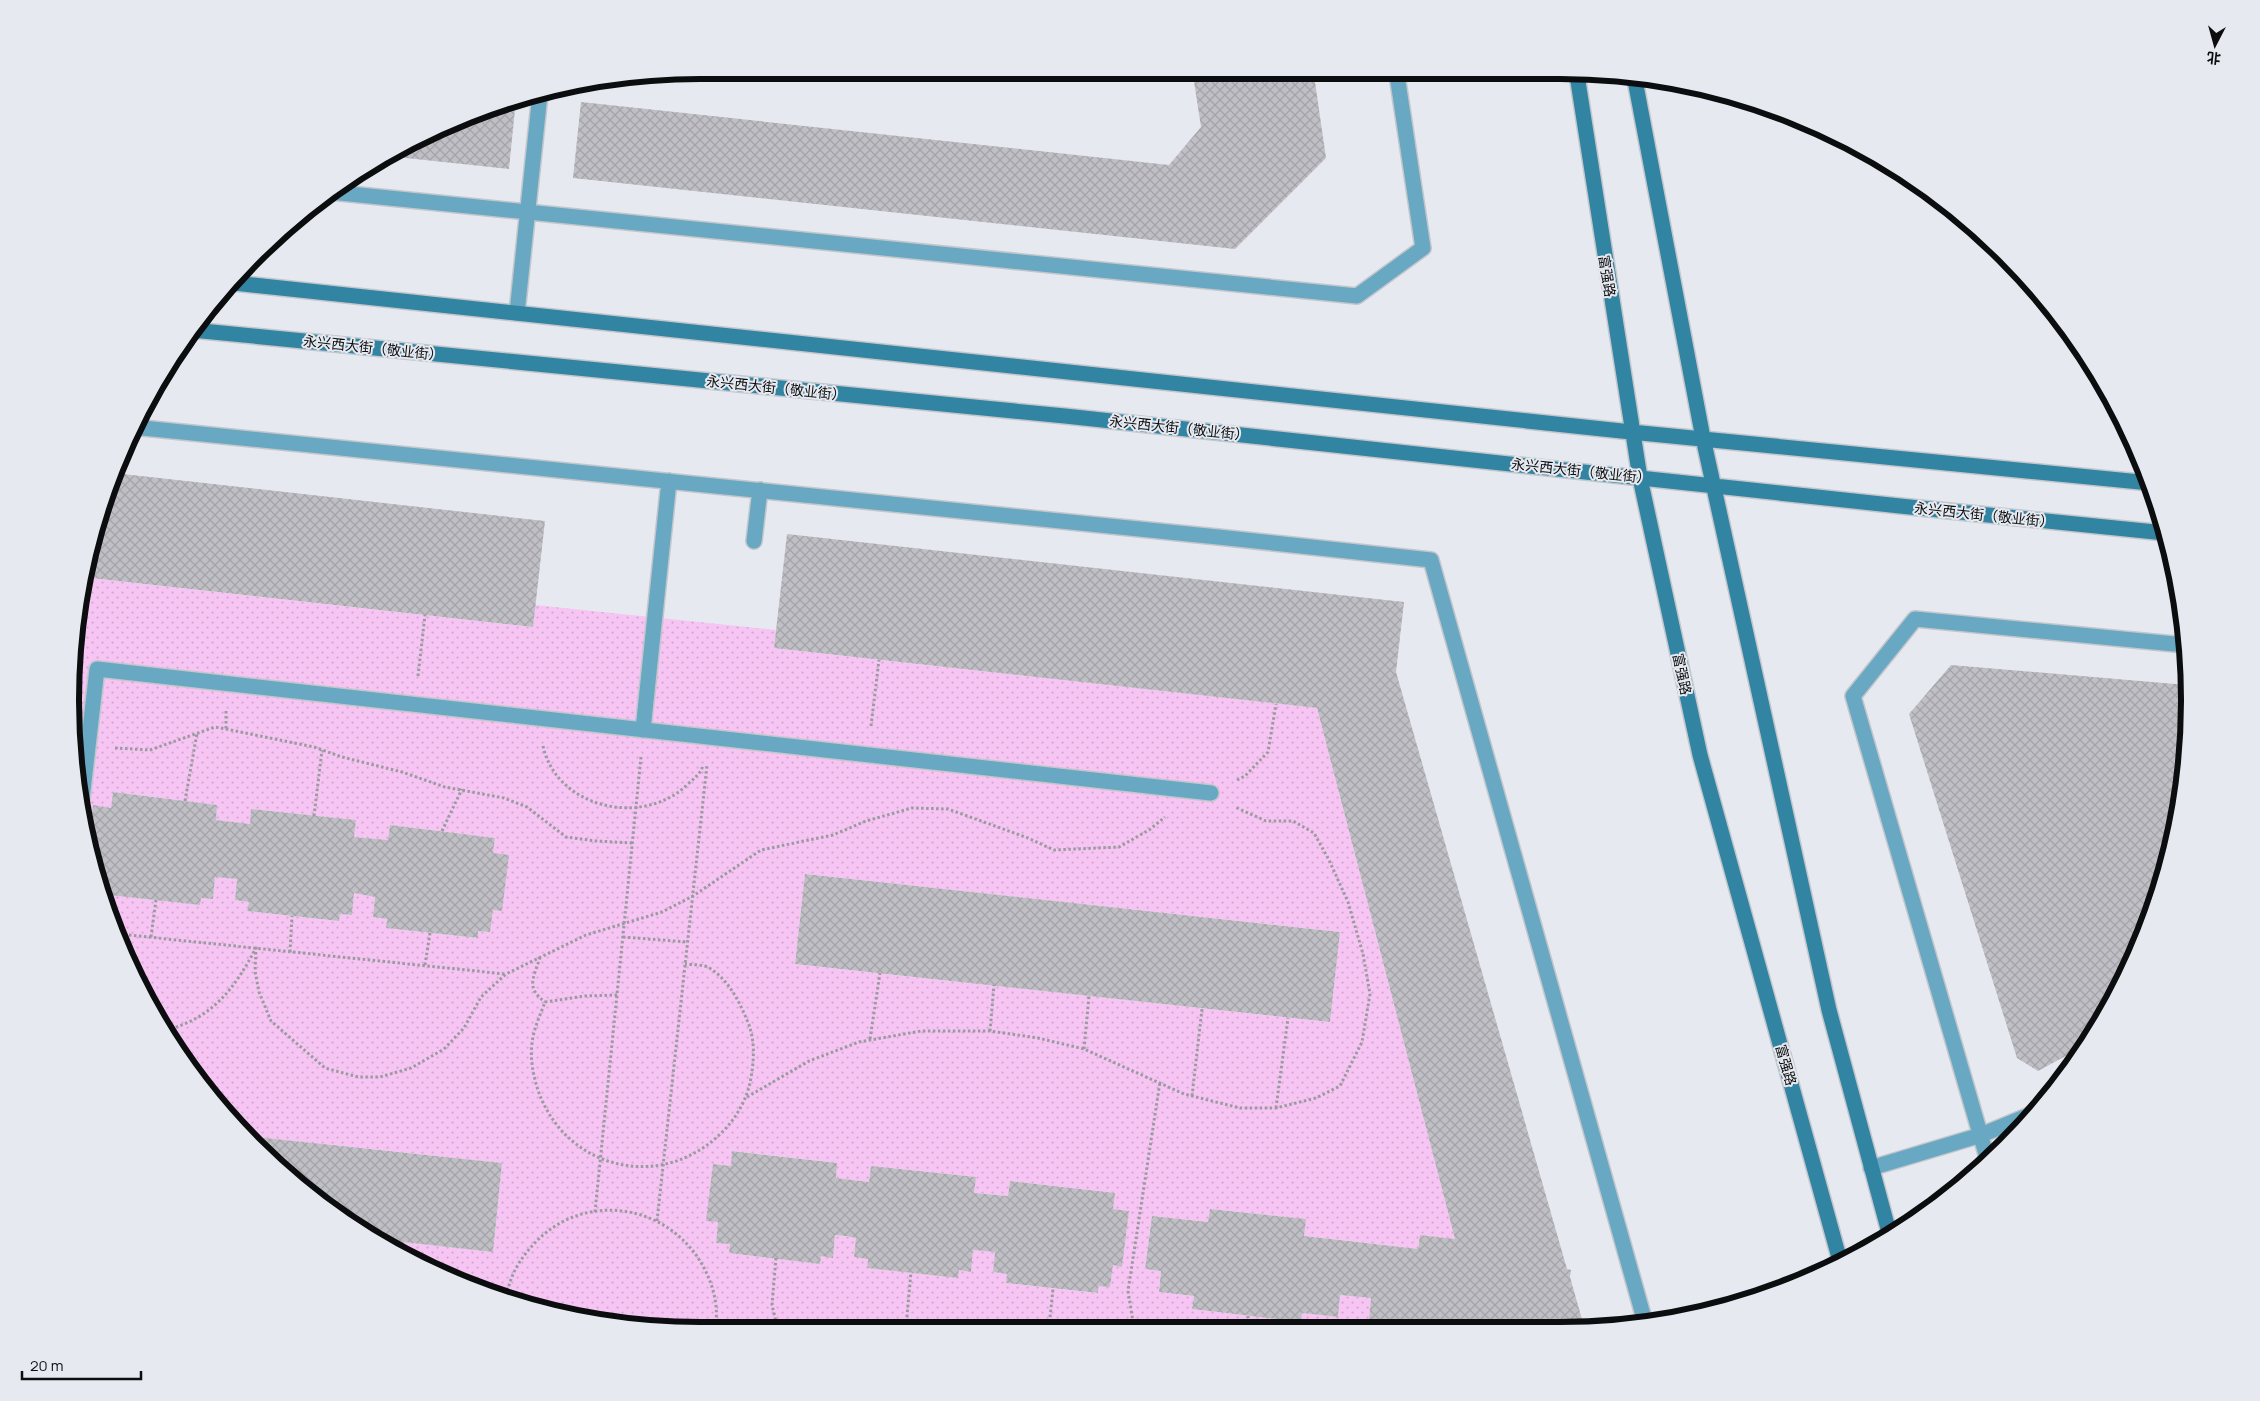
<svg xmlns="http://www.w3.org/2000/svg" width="2260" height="1401" viewBox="0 0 2260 1401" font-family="Manrope,'Noto Sans SC',sans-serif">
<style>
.grass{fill:url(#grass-dots);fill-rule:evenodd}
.building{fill:url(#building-cross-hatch)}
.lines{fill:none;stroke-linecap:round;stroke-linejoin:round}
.service-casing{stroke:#c3c7cc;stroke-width:18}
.secondary-casing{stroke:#c3c7cc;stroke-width:18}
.path{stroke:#999ba0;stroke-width:3;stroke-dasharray:2.5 2.5;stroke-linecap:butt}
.service{stroke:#69a8c2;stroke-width:15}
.secondary{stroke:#3284a3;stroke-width:15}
.labels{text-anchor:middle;stroke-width:4;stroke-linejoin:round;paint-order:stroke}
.street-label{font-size:14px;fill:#0c0d0f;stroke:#e6eaf0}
.rim{fill:none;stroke:#0c0d0f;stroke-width:6}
</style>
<defs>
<pattern id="grass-dots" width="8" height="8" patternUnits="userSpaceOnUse" patternTransform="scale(1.25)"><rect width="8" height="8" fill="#f7c5f3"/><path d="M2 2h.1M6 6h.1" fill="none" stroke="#d3a8cf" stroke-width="1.8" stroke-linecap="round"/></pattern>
<pattern id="building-cross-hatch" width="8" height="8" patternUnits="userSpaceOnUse" patternTransform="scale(1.25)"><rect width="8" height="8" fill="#c0bfc5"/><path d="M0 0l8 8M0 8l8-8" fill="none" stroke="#a4a3a8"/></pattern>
</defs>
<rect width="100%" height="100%" fill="#e6eaf0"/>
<path class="grass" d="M 82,577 L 533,627 L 535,605 L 776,630 L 774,648 L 1317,708 L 1455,1239 L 1420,1235 L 1418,1249 L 1304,1236 L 1305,1219 L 1210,1209 L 1208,1222 L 1152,1216 L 1145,1269 L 1161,1271 L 1159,1292 L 1194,1296 L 1192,1309 L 1301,1322 L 1302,1313 L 1338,1317 L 1340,1295 L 1371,1298 L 1369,1319 L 1404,1322 L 1403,1329 L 618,1326 L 459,1283 L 385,1240 L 493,1252 L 502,1163 L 246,1136 L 176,1051 L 103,903 L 99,885 L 110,886 L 109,895 L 200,905 L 201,898 L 213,899 L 215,877 L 237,879 L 235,900 L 249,902 L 247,911 L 339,921 L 340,914 L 352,915 L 354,893 L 375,897 L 373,917 L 387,919 L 386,928 L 477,938 L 478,931 L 490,932 L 493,910 L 502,911 L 493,853 L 495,838 L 390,825 L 388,840 L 354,837 L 356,820 L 252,809 L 250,824 L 216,820 L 217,805 L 113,792 L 111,808 L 93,806 L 89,841 L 75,783 L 70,700 ZM 805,874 L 1340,932 L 1330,1022 L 795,964 ZM 733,1151 L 837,1163 L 836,1178 L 869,1182 L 871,1166 L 975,1177 L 974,1193 L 1008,1196 L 1010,1181 L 1114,1193 L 1113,1209 L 1129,1211 L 1122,1266 L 1113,1265 L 1110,1287 L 1098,1286 L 1097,1293 L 1006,1283 L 1007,1274 L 993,1272 L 995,1252 L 973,1250 L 971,1272 L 959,1270 L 958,1278 L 867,1268 L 868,1259 L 856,1238 L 835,1235 L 833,1257 L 821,1256 L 820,1264 L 729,1253 L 730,1244 L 716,1242 L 718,1222 L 707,1220 L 713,1164 L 731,1166 Z"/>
<path class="building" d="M 1193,75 L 1314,75 L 1326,158 L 1235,249 L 573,178 L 581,102 L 1169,165 L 1201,127 Z
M 516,99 L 509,169 L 387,156 L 421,135 L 498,103 Z
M 114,473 L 545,521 L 533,627 L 82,577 L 103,498 Z
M 787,534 L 1404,602 L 1396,672 L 1567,1269 L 1571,1270 L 1570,1277 L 1585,1330 L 1403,1329 L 1404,1322 L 1369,1319 L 1371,1298 L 1340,1295 L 1338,1317 L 1302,1313 L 1301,1322 L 1192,1309 L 1194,1296 L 1159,1292 L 1161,1271 L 1145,1269 L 1152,1216 L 1208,1222 L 1210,1209 L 1306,1219 L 1304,1236 L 1418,1249 L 1420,1235 L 1455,1239 L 1317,708 L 774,648 Z
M 1951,665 L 2187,685 L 2189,741 L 2169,863 L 2125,979 L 2084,1046 L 2038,1071 L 2017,1058 L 1909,714 Z
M 113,792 L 217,805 L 216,820 L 250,824 L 251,809 L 356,820 L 354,837 L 388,840 L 390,825 L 495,838 L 493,853 L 509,855 L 502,911 L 493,910 L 490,932 L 478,931 L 478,938 L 386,928 L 387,919 L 373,917 L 375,897 L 354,893 L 352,915 L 340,914 L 339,921 L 247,911 L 249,902 L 235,900 L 237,879 L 215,877 L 213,899 L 201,898 L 200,905 L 109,895 L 110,886 L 99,885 L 97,875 L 98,863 L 94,863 L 89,841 L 93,805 L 111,808 Z
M 805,874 L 1340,932 L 1330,1022 L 795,964 Z
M 246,1136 L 502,1163 L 493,1252 L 385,1240 L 317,1201 L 254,1146 Z
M 732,1151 L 837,1163 L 836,1178 L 869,1182 L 871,1166 L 976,1177 L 974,1193 L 1008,1196 L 1010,1181 L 1115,1193 L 1113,1209 L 1129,1211 L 1122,1267 L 1113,1265 L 1110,1287 L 1098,1286 L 1098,1293 L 1006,1283 L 1007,1274 L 993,1272 L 995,1252 L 973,1250 L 971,1272 L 959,1270 L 958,1278 L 867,1268 L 868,1259 L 854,1257 L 856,1238 L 845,1236 L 835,1235 L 833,1258 L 821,1256 L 820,1264 L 729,1253 L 730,1244 L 716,1243 L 718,1222 L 706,1221 L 713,1164 L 731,1166 Z"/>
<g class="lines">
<g class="service-casing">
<path id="service" d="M 330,192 L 1357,296 L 1423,248 L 1397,75
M 517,313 L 540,94
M 133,427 L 1218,537 L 1431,560 L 1645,1322
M 754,541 L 760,490
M 643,730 L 669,481
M 81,808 L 97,669 L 1211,793
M 1988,1161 L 1853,696 L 1915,619 L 2185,645
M 1871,1168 L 1981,1135 L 2032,1114"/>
</g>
<g class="secondary-casing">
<path id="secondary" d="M 1577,75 L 1640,478 L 1700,755 L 1840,1261
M 1634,75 L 1703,438 L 1829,1010 L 1890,1236
M 234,283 L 1631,432 L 2150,483
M 192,330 L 1065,416 L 1900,506 L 2165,533"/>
</g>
<path class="path" d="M 418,676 L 425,615
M 226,711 L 226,729
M 871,726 L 879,660
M 543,746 C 557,809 643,827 687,785 C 694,778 701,774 703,765
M 115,748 L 150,750 L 215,727 L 226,729 L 314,747 L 342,757 L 402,772 L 445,787 L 504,798 L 527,807 L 566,837 L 596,841 L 632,843
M 1237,780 L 1245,776 L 1268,752 L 1276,704
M 185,801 L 197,733
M 314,816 L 322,750
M 442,831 L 462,789
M 119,934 L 505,974
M 151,937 L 156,900
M 623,937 L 687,942
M 290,952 L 292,916
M 540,957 C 534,978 525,987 545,1002
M 425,965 L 430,933
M 617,995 L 585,996 L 545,1002 C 541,1013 535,1026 533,1037 C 529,1056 533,1076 539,1093 C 567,1168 657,1191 717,1137 C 733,1123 745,1104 750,1083 C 754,1063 756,1040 747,1020 C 739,1001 729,981 711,969 C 705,964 692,965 685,964
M 166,1030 C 213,1018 234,989 256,948 L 255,971 L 259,992 L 271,1021 L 325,1068 L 358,1077 L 380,1077 L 411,1068 L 444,1049 L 464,1028 L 481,997 L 506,974 L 586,935 L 662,912 L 693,896 L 761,850 L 833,835 L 866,821 L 912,808 L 948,809 L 1028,838 L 1054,850 L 1119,847 L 1149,830 L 1165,817
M 990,1031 L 994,985
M 870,1039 L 880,973
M 1084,1049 L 1089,996
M 1192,1096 L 1202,1009
M 747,1097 L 809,1061 L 859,1042 L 921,1031 L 990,1031 L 1038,1038 L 1084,1049 L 1184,1094 L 1240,1108 L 1276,1108 L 1316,1098 L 1340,1086 L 1362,1042 L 1370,994 L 1363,954 L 1348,902 L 1329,860 L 1314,833 L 1293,821 L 1266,821 L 1235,807
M 1276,1108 L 1288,1018
M 595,1212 L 641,757
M 657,1221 L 707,765
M 402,1250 L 402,1242
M 776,1258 L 772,1305 L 777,1326
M 490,1291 L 507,1293
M 507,1296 C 509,1277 520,1259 532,1246 C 584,1187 675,1204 707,1274 C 714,1289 719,1310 715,1326
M 717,1321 L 748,1326
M 906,1327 L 911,1272
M 1049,1327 L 1053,1289
M 1134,1328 L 1128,1291 L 1160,1082
M 1247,1328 L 1248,1316"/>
<use href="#service" class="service"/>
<use href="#secondary" class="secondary"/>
</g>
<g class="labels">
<g class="street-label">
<text transform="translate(1607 276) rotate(81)" y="5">富强路</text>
<text transform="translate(373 348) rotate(6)" y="5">永兴西大街（敬业街）</text>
<text transform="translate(776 388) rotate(6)" y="5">永兴西大街（敬业街）</text>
<text transform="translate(1179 428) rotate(6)" y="5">永兴西大街（敬业街）</text>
<text transform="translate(1581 471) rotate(6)" y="5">永兴西大街（敬业街）</text>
<text transform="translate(1984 515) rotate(6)" y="5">永兴西大街（敬业街）</text>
<text transform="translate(1682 674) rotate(78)" y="5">富强路</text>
<text transform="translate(1786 1065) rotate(74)" y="5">富强路</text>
</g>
</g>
<path d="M0 0H2260V1401H0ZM700 79H1560A621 621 0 0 1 2181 700V701A621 621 0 0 1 1560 1322H700A621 621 0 0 1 79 701V700A621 621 0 0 1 700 79Z" fill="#e6eaf0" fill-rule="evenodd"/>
<path class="rim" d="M700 79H1560A621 621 0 0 1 2181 700V701A621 621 0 0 1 1560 1322H700A621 621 0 0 1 79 701V700A621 621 0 0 1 700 79Z"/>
<g transform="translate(2215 45) rotate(186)" stroke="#e6eaf0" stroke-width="4" paint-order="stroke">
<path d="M0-4L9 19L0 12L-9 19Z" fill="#0c0d0f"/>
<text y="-8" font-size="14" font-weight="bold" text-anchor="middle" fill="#0c0d0f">北</text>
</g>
<path d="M22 1371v8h119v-8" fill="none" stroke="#0c0d0f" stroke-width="2.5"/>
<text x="30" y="1371" font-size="15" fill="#0c0d0f" stroke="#e6eaf0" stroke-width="4" paint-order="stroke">20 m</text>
</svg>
